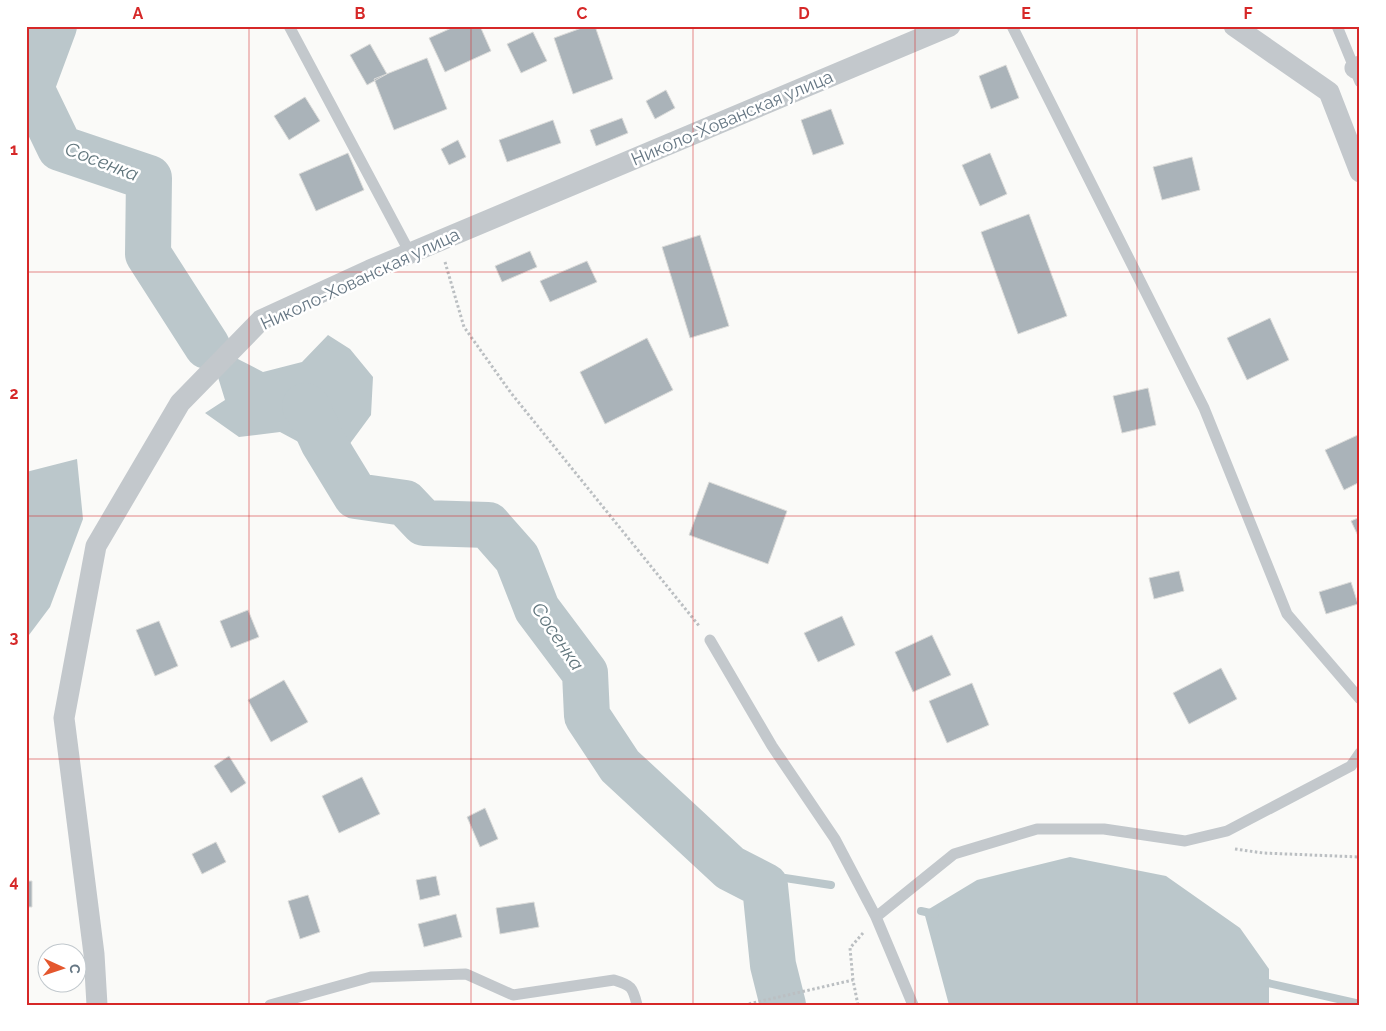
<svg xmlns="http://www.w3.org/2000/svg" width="1386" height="1031" viewBox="0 0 1386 1031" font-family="Raleway,sans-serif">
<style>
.water{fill:#bbc7cb}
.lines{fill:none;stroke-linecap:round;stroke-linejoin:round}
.stream{stroke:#bbc7cb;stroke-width:8}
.river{stroke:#bbc7cb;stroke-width:46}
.building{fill:#aab3b9;stroke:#dcdcda}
.path{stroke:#bbbfc2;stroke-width:3;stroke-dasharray:2.5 2.5;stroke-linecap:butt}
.service{stroke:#c3c8cc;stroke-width:11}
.minor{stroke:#c3c8cc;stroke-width:21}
.grid{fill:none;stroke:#d62828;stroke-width:1;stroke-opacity:0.55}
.labels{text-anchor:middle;stroke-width:5;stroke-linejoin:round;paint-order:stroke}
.street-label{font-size:18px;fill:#657683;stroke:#fff}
.water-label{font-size:19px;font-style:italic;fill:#60757c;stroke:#fff}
.neatline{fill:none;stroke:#d62828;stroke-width:2}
.grid-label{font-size:16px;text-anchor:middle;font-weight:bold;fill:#d62828}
</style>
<rect width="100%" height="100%" fill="#fafaf8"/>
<path class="water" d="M 328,335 L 350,349 L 373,377 L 371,415 L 346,449 L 326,467 L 308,447 L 280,432 L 239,437 L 205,413 L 225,400 L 217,374 L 236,358 L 263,372 L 302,362 Z
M 77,459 L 83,519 L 50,607 L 26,639 L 26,472 Z
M 1070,857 L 1166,876 L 1240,928 L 1269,969 L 1269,1005 L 949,1005 L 924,912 L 977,880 Z"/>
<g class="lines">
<path class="stream" d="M 765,886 L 785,878 L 831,885
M 921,911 L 935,914
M 1259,981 L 1360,1004"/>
<path class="river" d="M 54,26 L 31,88 L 60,148 L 149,178 L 148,254 L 207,346
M 305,406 L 307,407 L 323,442 L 356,496 L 405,503 L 424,523 L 488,525 L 517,558 L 537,609 L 585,673 L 587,716 L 620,766 L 730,868 L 765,886 L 773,965 L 783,1005"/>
</g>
<path class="building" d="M 456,26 L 480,26 L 491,51 L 445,72 L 429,38 Z
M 587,26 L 595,26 L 613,79 L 573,94 L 554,38 Z
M 533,32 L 547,61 L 521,73 L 507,44 Z
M 370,44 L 387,74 L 367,85 L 350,55 Z
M 427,58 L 447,109 L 394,130 L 374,79 Z
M 1006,65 L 1019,98 L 991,109 L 979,76 Z
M 666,90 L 675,108 L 655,119 L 646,101 Z
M 305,97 L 320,121 L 289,140 L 274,116 Z
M 831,109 L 844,144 L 813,155 L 801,120 Z
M 622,118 L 628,133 L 596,146 L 590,130 Z
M 553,120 L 561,143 L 507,162 L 499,140 Z
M 458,140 L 466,157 L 449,165 L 441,149 Z
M 348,153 L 364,190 L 316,211 L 299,174 Z
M 990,153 L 1007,194 L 980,206 L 962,165 Z
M 1192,157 L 1200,190 L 1162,200 L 1153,167 Z
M 1029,214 L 1067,316 L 1018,334 L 981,232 Z
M 700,235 L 729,326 L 690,338 L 662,247 Z
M 530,251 L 537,267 L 502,282 L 495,266 Z
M 587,261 L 597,282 L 550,302 L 540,281 Z
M 1270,318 L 1289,360 L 1247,380 L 1227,338 Z
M 647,338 L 673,390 L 605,424 L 580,372 Z
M 1148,388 L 1156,425 L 1122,433 L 1113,396 Z
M 1360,434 L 1360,482 L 1344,490 L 1325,450 Z
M 709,482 L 787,511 L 768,564 L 689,535 Z
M 1360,517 L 1360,540 L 1351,521 Z
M 1179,571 L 1184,591 L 1154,599 L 1149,578 Z
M 1351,582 L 1358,604 L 1326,614 L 1319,592 Z
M 248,610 L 259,637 L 231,648 L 220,621 Z
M 842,616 L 855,645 L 818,662 L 804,633 Z
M 159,621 L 178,666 L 155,676 L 136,630 Z
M 932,635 L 951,675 L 913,692 L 895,652 Z
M 1221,668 L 1237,699 L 1189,724 L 1173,693 Z
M 284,680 L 308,722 L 271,742 L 248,700 Z
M 972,683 L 989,725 L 947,743 L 929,701 Z
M 229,756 L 246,783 L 231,793 L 214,766 Z
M 362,777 L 380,814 L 339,833 L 322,796 Z
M 485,808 L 498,839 L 480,847 L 467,817 Z
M 216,842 L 226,862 L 202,874 L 192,854 Z
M 436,876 L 440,895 L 420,900 L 416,880 Z
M 26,881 L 32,881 L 32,907 L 26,907 Z
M 308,895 L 320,932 L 300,939 L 288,901 Z
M 534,902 L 539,927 L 500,934 L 496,908 Z
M 456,914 L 462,937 L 424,947 L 418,924 Z"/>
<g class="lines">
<path class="path" d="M 445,262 L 464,327 L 511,393 L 700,627
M 1235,849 L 1263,853 L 1360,857
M 744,1005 L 853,980
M 858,1005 L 853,980 L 850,948 L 863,933"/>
<path class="service" d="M 289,26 L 410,253
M 1012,26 L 1204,408 L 1287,614 L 1360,699
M 1337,26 L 1360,82
M 710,640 L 772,746 L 835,839 L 876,917
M 270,1005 L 371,977 L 466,974 L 513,995 L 614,980 C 631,985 633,987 637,1005
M 913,1005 L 876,917 L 954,854 L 1037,829 L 1104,829 L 1185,841 L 1227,831 L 1351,766 L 1360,753"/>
<path class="minor" d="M 1234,26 L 1329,92 L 1360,172
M 1355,68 L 1360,66
M 97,1005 L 94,954 L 64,718 L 96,546 L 180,403 L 261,320 L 370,270 L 950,26"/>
</g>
<path class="grid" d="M 249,26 L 249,1005M 471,26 L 471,1005M 693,26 L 693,1005M 915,26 L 915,1005M 1137,26 L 1137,1005M 26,272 L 1360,272M 26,516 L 1360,516M 26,759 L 1360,759"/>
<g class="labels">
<g class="street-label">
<text transform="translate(732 118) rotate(-23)" y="6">Николо-Хованская улица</text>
<text transform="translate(360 279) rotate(-25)" y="6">Николо-Хованская улица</text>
</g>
<g class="water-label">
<text transform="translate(102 161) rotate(21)" y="7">Сосенка</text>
<text transform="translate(558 636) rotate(56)" y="7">Сосенка</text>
</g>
</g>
<rect width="1386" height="1031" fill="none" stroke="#ffffff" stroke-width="55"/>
<g transform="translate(62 968) rotate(93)"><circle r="24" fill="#ffffff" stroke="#c1c8cd"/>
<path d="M0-4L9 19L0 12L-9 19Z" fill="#e4572e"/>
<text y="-8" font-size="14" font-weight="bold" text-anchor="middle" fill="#657683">С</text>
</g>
<rect x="28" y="28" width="1330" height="976" class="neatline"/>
<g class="grid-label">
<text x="138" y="19">A</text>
<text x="360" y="19">B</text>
<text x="582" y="19">C</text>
<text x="804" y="19">D</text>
<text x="1026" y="19">E</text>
<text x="1248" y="19">F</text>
<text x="14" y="155">1</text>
<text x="14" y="399">2</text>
<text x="14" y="643">3</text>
<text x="14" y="887">4</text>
</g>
</svg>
